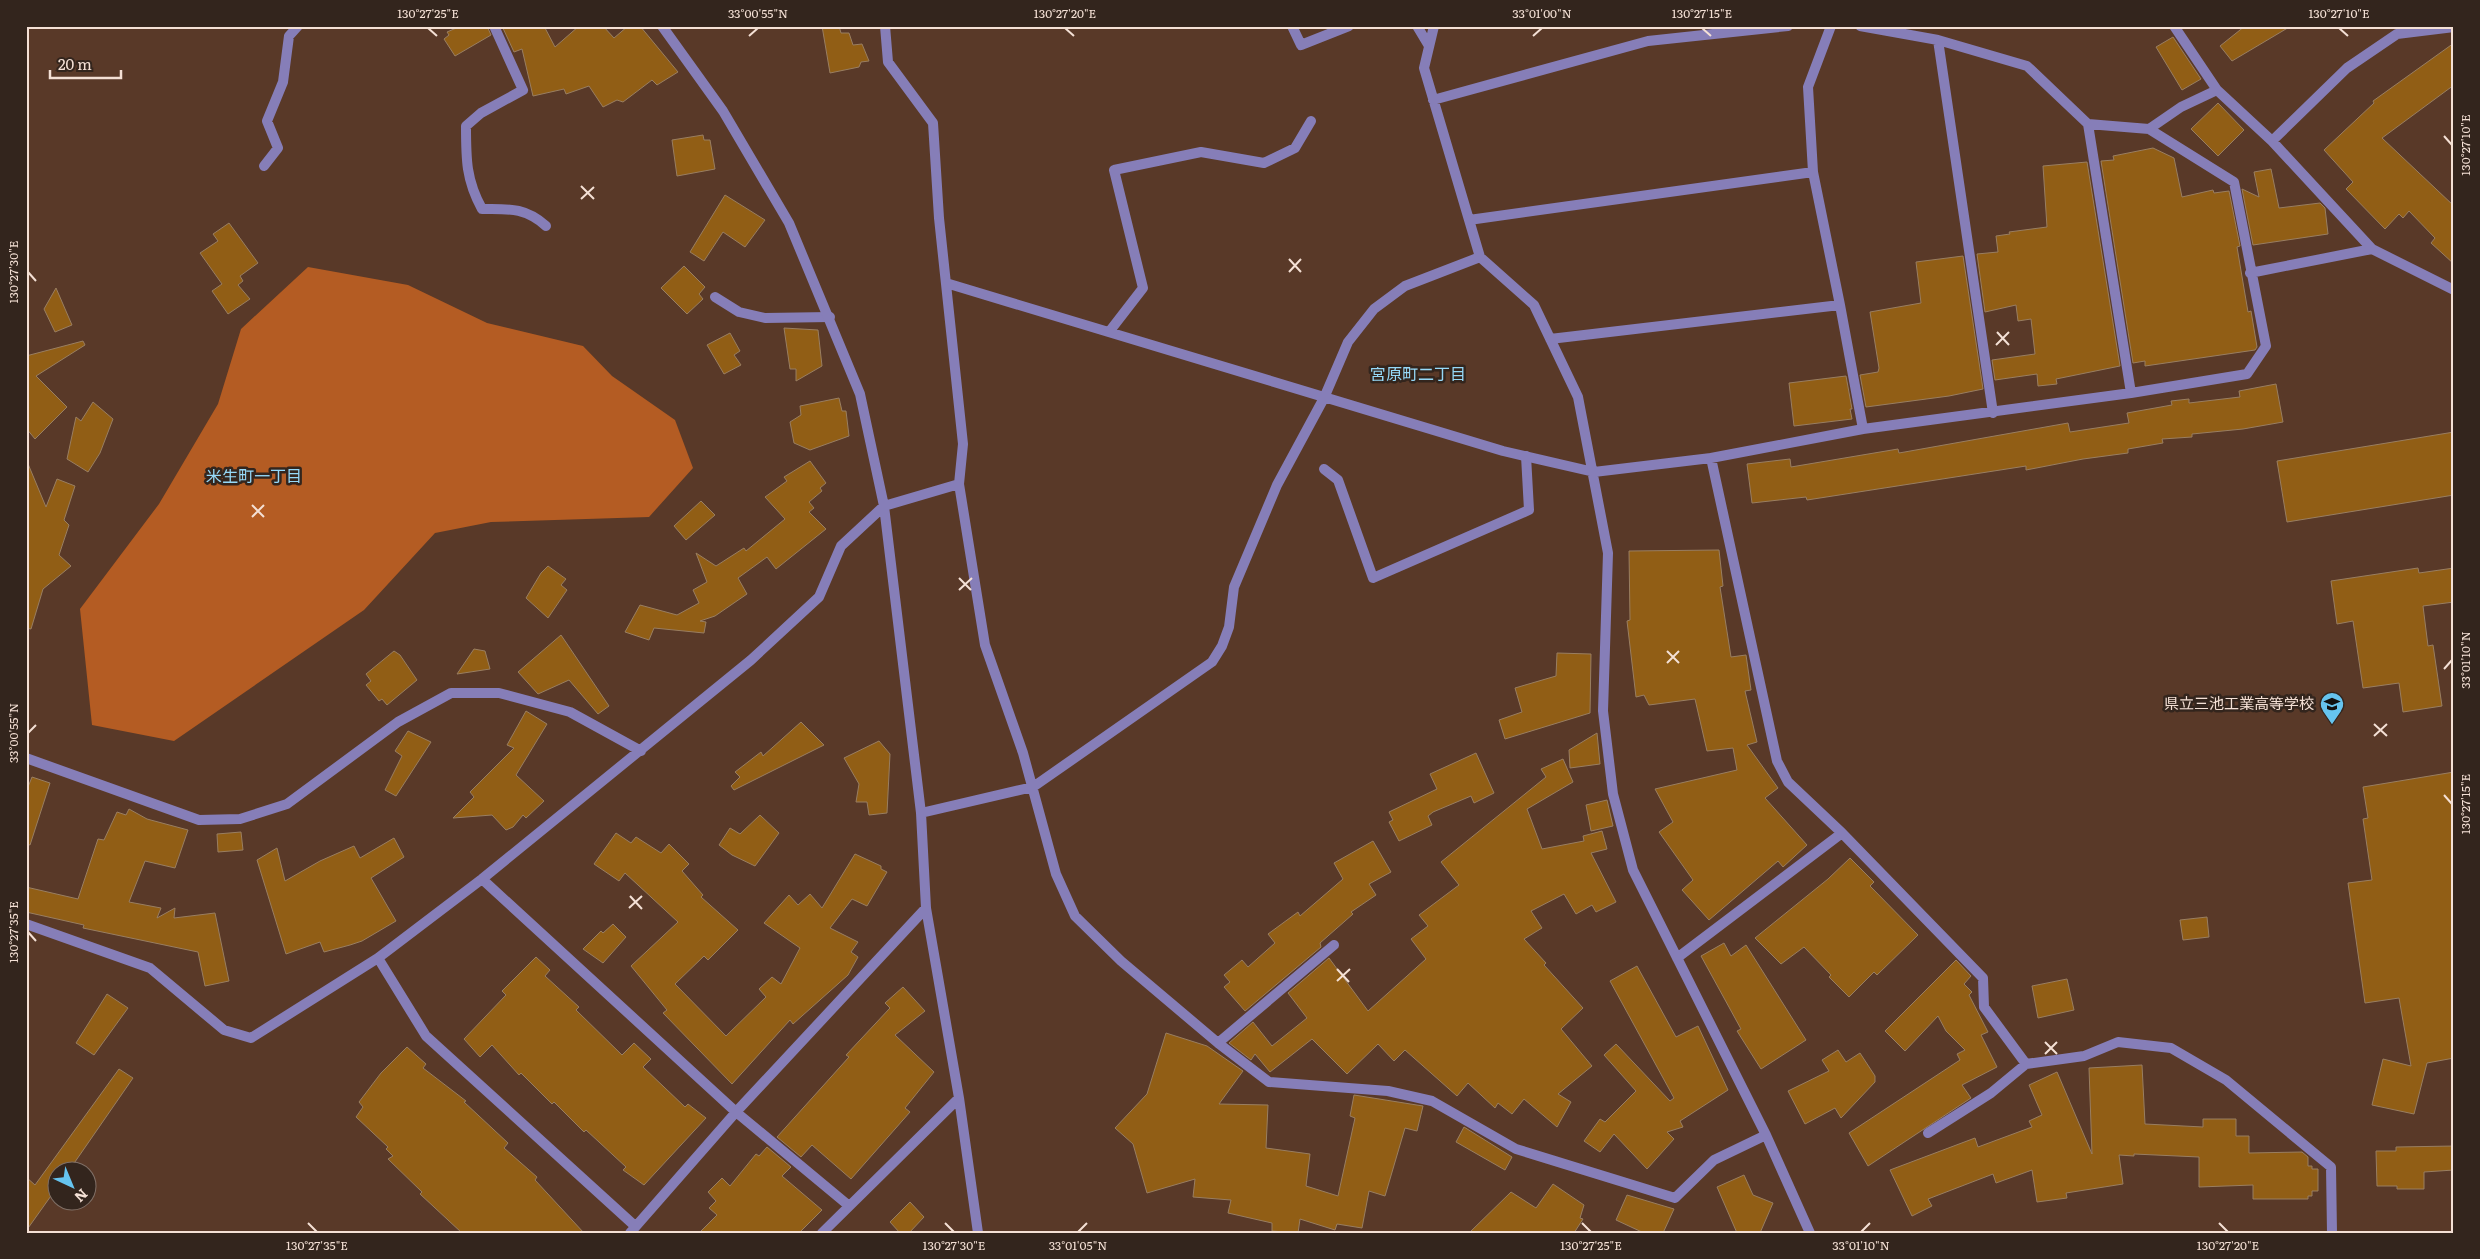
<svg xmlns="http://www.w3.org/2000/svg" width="2480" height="1259" viewBox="0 0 2480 1259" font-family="Literata,'Noto Sans JP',serif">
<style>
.forest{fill:#b45c23}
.building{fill:#915e15;stroke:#997e61}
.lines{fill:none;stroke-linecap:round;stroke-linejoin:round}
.service{stroke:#867eb8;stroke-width:10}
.minor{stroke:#867eb8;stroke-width:10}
.ticks{fill:none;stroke:#f4e0d5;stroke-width:2}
.labels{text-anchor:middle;stroke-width:5;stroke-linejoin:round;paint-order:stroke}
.poi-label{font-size:15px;fill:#f4e0d5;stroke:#33251d;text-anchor:end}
.neighbourhood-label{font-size:16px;fill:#96d9f8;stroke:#33251d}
.neatline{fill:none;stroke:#f4e0d5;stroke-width:2}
.ticks-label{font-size:12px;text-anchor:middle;fill:#f4e0d5}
</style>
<rect width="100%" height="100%" fill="#593928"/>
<path class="forest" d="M 308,267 L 408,285 L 487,323 L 583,346 L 612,376 L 675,420 L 693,468 L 649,517 L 491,522 L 435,533 L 364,610 L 174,741 L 92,725 L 80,609 L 159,504 L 218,404 L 241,329 Z"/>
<path class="building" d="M 461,26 L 487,26 L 491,35 L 455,56 L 444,39 L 449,35 L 447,32 Z
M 502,26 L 544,26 L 555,47 L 579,26 L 603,26 L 614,38 L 628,26 L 640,26 L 678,72 L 657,85 L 652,80 L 623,102 L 617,100 L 603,107 L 589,86 L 566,94 L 564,89 L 533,96 L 522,49 L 514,52 Z
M 822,26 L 839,26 L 841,33 L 849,33 L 853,45 L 862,44 L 869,61 L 861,62 L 859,67 L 830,73 Z
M 2245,26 L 2291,26 L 2232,61 L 2220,46 Z
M 2173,37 L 2201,79 L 2182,90 L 2156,47 Z
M 2454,43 L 2454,85 L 2382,138 L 2454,206 L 2454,264 L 2431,243 L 2435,238 L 2409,211 L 2403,218 L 2399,214 L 2385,229 L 2346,189 L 2353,182 L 2324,150 L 2374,103 L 2373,101 Z
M 2218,103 L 2244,130 L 2218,156 L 2191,129 Z
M 703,135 L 704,140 L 710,140 L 715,169 L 677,176 L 672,140 Z
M 2153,148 L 2174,158 L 2182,197 L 2213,190 L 2214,193 L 2229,191 L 2240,246 L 2237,247 L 2248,312 L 2251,311 L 2257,347 L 2255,350 L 2145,366 L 2145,361 L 2133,363 L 2101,161 L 2114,160 L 2113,156 Z
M 2087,162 L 2120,366 L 2056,379 L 2057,384 L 2038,386 L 2037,374 L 1995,380 L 1992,360 L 2035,354 L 2031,319 L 2018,321 L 2016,305 L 1985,312 L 1977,254 L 1998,252 L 1996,236 L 2010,234 L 2009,232 L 2047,227 L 2043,166 Z
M 2271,169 L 2279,208 L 2320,203 L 2325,208 L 2328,234 L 2253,245 L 2242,189 L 2259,197 L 2254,172 Z
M 725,195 L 765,220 L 745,247 L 723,232 L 704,261 L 690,252 Z
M 229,223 L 258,263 L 240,276 L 243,281 L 238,285 L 250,299 L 228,314 L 212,291 L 222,284 L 200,253 L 218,241 L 213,234 Z
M 1963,256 L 1983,389 L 1949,396 L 1866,407 L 1860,375 L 1878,372 L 1879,368 L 1870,312 L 1921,303 L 1916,262 Z
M 684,266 L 705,287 L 699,294 L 703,299 L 687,314 L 661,288 Z
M 56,288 L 72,325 L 55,332 L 44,309 Z
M 784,328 L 818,330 L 822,366 L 796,381 L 796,369 L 790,369 Z
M 730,333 L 740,351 L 734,355 L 741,365 L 724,374 L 707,345 Z
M 83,341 L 85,345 L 36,376 L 67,407 L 35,439 L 26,428 L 26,356 Z
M 1846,376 L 1852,409 L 1850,409 L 1852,419 L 1794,426 L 1789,383 Z
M 2276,384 L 2283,422 L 2243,429 L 2192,434 L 2192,437 L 2162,439 L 2163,443 L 2128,449 L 2128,453 L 2083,459 L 2026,470 L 2026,466 L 1807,500 L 1806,497 L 1752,503 L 1747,464 L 1790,459 L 1791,467 L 1898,449 L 1899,453 L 2068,423 L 2070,432 L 2129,423 L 2127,413 L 2172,405 L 2171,401 L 2189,399 L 2189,403 L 2240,397 L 2239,391 Z
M 839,398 L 842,411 L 846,411 L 849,436 L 810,450 L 794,443 L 790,422 L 801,415 L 800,406 Z
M 93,402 L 113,419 L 100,453 L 88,472 L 67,459 L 76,417 L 81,421 Z
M 2454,432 L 2454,495 L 2287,522 L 2277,461 Z
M 26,459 L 46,507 L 57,479 L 75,486 L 64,520 L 69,525 L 59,555 L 71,566 L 43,589 L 31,629 L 26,628 Z
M 810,461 L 826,483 L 820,488 L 822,491 L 809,502 L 814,508 L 809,512 L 826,529 L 776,569 L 767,557 L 738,578 L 747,594 L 715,616 L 700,621 L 706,622 L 704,633 L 654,628 L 649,640 L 625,632 L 640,605 L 677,615 L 699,603 L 693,590 L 707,582 L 696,553 L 716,566 L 744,548 L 746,551 L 785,519 L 765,497 L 787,481 L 784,477 Z
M 701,501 L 715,515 L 686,540 L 674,526 Z
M 1719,550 L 1723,586 L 1720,587 L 1731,657 L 1746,655 L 1751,690 L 1745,691 L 1757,742 L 1747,745 L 1778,788 L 1765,798 L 1807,845 L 1783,867 L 1778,861 L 1709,920 L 1682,890 L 1693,880 L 1659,832 L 1673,822 L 1655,789 L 1737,770 L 1733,748 L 1707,751 L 1695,699 L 1649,705 L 1644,695 L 1636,697 L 1627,621 L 1630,620 L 1629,551 Z
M 548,566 L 566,579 L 561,585 L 567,590 L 548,618 L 526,598 L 541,573 Z
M 2418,568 L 2419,573 L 2454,568 L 2454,602 L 2423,606 L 2428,646 L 2433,645 L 2442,706 L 2403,712 L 2399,683 L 2363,688 L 2353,621 L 2337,624 L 2331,581 Z
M 561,635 L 609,706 L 598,714 L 569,680 L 538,694 L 518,672 Z
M 474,649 L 485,651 L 490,669 L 457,674 Z
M 394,651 L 400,655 L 417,680 L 387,705 L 382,699 L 379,701 L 366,685 L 371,681 L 366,674 Z
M 1557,653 L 1591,654 L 1590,713 L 1505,739 L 1499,720 L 1522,712 L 1515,688 L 1556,676 Z
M 526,711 L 547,724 L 516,775 L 544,801 L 526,818 L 523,815 L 513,827 L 506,830 L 492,815 L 453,818 L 474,797 L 470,792 L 514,748 L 507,745 Z
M 801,722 L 824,745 L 734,790 L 731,786 L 740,777 L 735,772 L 761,752 L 763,756 Z
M 408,731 L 431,742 L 396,796 L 385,790 L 402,756 L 395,751 Z
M 1597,733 L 1600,764 L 1570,768 L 1569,750 Z
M 879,741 L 890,754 L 887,813 L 869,815 L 867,802 L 856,802 L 859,784 L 844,758 Z
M 1476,753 L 1494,793 L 1474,803 L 1471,796 L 1433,812 L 1428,816 L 1432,825 L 1399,841 L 1389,822 L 1393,820 L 1389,812 L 1437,789 L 1430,774 Z
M 1563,759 L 1573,782 L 1527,809 L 1542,849 L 1584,841 L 1583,836 L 1602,831 L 1607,849 L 1591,853 L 1616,902 L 1596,912 L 1592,905 L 1576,914 L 1564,894 L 1531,911 L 1542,928 L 1524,939 L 1546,963 L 1544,965 L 1583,1008 L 1561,1029 L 1592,1066 L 1558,1094 L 1571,1102 L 1557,1127 L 1524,1099 L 1512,1114 L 1498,1103 L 1495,1108 L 1468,1083 L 1457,1096 L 1405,1050 L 1394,1061 L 1378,1044 L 1347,1074 L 1312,1039 L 1270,1072 L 1255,1054 L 1251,1060 L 1229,1043 L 1253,1022 L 1272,1046 L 1307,1018 L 1288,993 L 1329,958 L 1368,1011 L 1426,959 L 1411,939 L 1428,926 L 1419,915 L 1459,885 L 1441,862 L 1546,777 L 1541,769 Z
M 2454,772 L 2454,1058 L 2427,1063 L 2414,1114 L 2372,1105 L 2383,1059 L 2411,1066 L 2399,998 L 2365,1003 L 2348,883 L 2372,880 L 2363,819 L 2368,818 L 2363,787 Z
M 32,777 L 50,783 L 30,845 L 26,844 L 26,792 Z
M 1607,800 L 1613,826 L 1591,831 L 1586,805 Z
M 129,809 L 147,819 L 188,830 L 175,868 L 145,861 L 129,902 L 161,908 L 157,918 L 175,908 L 174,918 L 215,913 L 229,981 L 205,986 L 198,952 L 83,928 L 84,925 L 26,912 L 26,887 L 78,899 L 98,839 L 104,840 L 117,812 L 126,815 Z
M 760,815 L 779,833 L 755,866 L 732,855 L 719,845 L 730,828 L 740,834 Z
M 241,832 L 243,850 L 218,852 L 217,834 Z
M 616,833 L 631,843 L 636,837 L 661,853 L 669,844 L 689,864 L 682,871 L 703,895 L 701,897 L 738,930 L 708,960 L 704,956 L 675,984 L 726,1036 L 766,997 L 759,989 L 772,977 L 781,984 L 800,948 L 764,923 L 789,895 L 798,905 L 810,894 L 822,908 L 855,854 L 881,866 L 881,869 L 887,872 L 867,906 L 852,899 L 830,928 L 858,942 L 851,952 L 858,957 L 848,975 L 793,1024 L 790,1020 L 732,1084 L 663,1013 L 667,1010 L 631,966 L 678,922 L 625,873 L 619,881 L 594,864 Z
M 394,838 L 404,857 L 371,878 L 396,921 L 362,941 L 350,945 L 324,952 L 320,942 L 286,954 L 257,860 L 277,848 L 285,881 L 320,861 L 354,846 L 360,858 Z
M 1373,841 L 1391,872 L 1369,884 L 1376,895 L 1351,912 L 1353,914 L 1320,943 L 1321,947 L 1245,1011 L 1224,987 L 1230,982 L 1224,975 L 1242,960 L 1248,967 L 1275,943 L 1268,934 L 1298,912 L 1300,916 L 1343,879 L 1334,863 Z
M 1850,858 L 1874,882 L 1870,886 L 1918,935 L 1877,975 L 1874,972 L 1849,997 L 1829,977 L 1831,975 L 1804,947 L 1781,964 L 1755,938 L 1828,879 Z
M 2207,917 L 2209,937 L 2183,940 L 2180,920 Z
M 613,924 L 626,937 L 603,963 L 583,949 L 601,931 L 603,933 Z
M 1724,943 L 1731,956 L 1746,945 L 1806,1040 L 1761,1069 L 1737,1031 L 1741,1029 L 1701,956 Z
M 536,957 L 550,970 L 545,976 L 579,1007 L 576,1010 L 622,1055 L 634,1043 L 651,1059 L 643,1067 L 685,1107 L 688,1104 L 706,1118 L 644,1185 L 623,1170 L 626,1167 L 586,1130 L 584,1132 L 554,1102 L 552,1104 L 521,1073 L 519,1075 L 492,1045 L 480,1057 L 464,1039 L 506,995 L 502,991 Z
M 1956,960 L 1971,976 L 1964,984 L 1972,992 L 1969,995 L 1988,1032 L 1981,1035 L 1997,1067 L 1962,1085 L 1971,1098 L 1868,1166 L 1849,1133 L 1960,1060 L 1957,1054 L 1965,1050 L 1946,1031 L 1938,1016 L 1905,1051 L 1885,1031 Z
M 1637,966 L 1676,1037 L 1698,1026 L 1728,1090 L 1680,1121 L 1683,1127 L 1667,1132 L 1674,1139 L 1647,1169 L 1614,1134 L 1600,1152 L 1584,1141 L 1600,1119 L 1605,1122 L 1636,1091 L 1604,1055 L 1616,1044 L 1670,1101 L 1674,1098 L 1610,981 Z
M 2067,979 L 2074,1010 L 2038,1018 L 2032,986 Z
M 903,987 L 925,1011 L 895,1035 L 934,1072 L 905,1108 L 910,1112 L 851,1179 L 812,1145 L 801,1157 L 777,1137 L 849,1057 L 846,1055 L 890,1008 L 885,1003 Z
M 107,994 L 128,1008 L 94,1055 L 76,1043 Z
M 1166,1033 L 1207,1046 L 1243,1071 L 1219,1104 L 1268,1105 L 1266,1148 L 1310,1154 L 1306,1186 L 1338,1196 L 1355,1118 L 1350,1116 L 1354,1095 L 1423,1106 L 1417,1131 L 1405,1128 L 1385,1196 L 1369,1191 L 1362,1228 L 1337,1224 L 1335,1230 L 1300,1219 L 1298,1233 L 1272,1231 L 1272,1223 L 1228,1213 L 1231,1200 L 1193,1197 L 1195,1179 L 1147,1193 L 1133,1144 L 1115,1128 L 1147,1094 Z
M 407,1047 L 426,1064 L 423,1068 L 466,1101 L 464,1102 L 508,1143 L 504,1148 L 537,1177 L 535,1180 L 584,1233 L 462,1233 L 420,1194 L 422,1192 L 388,1159 L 393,1156 L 386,1149 L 388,1147 L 356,1117 L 363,1107 L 359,1102 L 381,1073 Z
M 1838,1050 L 1846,1062 L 1860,1053 L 1875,1076 L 1875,1082 L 1841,1118 L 1835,1108 L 1805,1124 L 1788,1091 L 1829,1071 L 1822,1060 Z
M 2142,1065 L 2145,1124 L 2203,1127 L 2203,1119 L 2236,1119 L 2236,1136 L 2249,1136 L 2249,1153 L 2302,1152 L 2308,1157 L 2308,1166 L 2312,1166 L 2312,1169 L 2318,1169 L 2318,1191 L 2312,1191 L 2312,1196 L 2308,1196 L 2308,1199 L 2253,1199 L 2253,1185 L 2199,1187 L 2199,1157 L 2134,1154 L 2134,1156 L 2119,1155 L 2123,1184 L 2066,1193 L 2067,1198 L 2037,1202 L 2032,1170 L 1996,1183 L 1993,1174 L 1928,1199 L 1932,1206 L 1912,1216 L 1890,1170 L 1975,1138 L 1978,1147 L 2032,1127 L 2029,1121 L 2042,1115 L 2029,1085 L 2057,1072 L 2092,1154 L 2089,1068 Z
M 119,1069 L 133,1078 L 68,1172 L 58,1172 L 58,1186 L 26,1231 L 26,1177 L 35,1185 Z
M 1464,1127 L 1512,1157 L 1505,1170 L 1456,1142 Z
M 2454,1146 L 2454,1170 L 2424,1172 L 2424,1189 L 2397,1189 L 2397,1186 L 2377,1186 L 2376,1151 L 2396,1151 L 2396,1147 Z
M 767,1147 L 791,1167 L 782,1176 L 822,1210 L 799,1233 L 699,1233 L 717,1215 L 709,1208 L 716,1201 L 708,1192 L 722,1178 L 730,1186 L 756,1154 L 759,1156 Z
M 1744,1175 L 1753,1195 L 1773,1203 L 1760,1233 L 1737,1233 L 1717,1187 Z
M 1553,1184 L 1584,1205 L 1580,1218 L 1583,1219 L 1574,1233 L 1469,1233 L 1511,1192 L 1536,1208 Z
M 1627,1195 L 1674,1209 L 1663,1233 L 1644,1233 L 1616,1220 Z
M 910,1202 L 924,1217 L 909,1233 L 900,1233 L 890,1222 Z"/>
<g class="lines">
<path class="service" d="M 715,297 L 739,312 L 765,318 L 830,317
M 1324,469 L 1338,480 L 1373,578 L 1529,510 L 1526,456"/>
<path class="minor" d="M 494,26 L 523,90 L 481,113 L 466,126 C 466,159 466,180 482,209 C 508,209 525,207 546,226
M 662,26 L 723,111 L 789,223 L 860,394 L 884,506 L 921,813 L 926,908 L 959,1098 L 978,1233
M 885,26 L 888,62 L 933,123 L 939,218 L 963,444 L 959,484 L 985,645 L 1023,753 L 1056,874 L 1075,916 L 1121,961 L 1218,1043 L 1269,1082 L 1388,1091 L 1432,1101 L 1516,1149 L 1675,1198 L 1714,1160 L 1766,1135
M 1292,26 L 1301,45 L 1349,26
M 1417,26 L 1429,46
M 1434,26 L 1424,68 L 1480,257 L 1534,305 L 1578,397 L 1608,553 L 1603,711 L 1613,794 L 1633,870 L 1766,1135 L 1810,1233
M 1831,26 L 1808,87 L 1813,172 L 1840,305 L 1863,429
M 1860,26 L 1938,40 L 2027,66 L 2088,124 L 2131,393
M 2174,26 L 2217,90 L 2272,141 L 2372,249 L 2454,290
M 1938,40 L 1993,413
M 1433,100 L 1648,41 L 1788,26
M 2149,129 L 2181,107 L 2217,90
M 2272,141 L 2347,68 L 2397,34 L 2454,27
M 264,166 L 278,148 L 267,121 L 283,82 L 289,36 L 298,26
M 1469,220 L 1813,172
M 2250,273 L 2372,249
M 946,283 L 1503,451 L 1594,472 L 1711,458 L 1863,429 L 2131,393 L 2247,374 L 2266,346 L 2234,182 L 2149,129 L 2088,124
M 1109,332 L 1143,288 L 1114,170 L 1201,152 L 1264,163 L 1295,148 L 1311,121
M 1550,339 L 1840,305
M 1711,458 L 1777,761 L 1788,782 L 1842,833 L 1983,978 L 1984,1007 L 2026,1064 L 2084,1056 L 2118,1042 L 2171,1048 L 2226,1080 L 2331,1167 L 2332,1233
M 26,758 L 199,820 L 240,819 L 287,804 L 398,722 L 451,693 L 499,693 L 570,712 L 641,751
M 921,813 L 1033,787 L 1212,662 L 1222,646 L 1229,627 L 1234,587 L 1277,485 L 1324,398 L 1348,342 L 1374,309 L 1405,286 L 1480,257
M 482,879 L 736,1112 L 848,1205
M 26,924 L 150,968 L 224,1030 L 251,1038 L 378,958 L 482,879 L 751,660 L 819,597 L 841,546 L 884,506 L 959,484
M 378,958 L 426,1036 L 635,1226
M 1677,958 L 1842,833
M 1218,1043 L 1334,945
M 1928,1133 L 1991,1093 L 2026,1064
M 630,1233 L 736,1112 L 926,908
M 822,1233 L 959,1098"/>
</g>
<path class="ticks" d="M 428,28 L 437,36M 1065,28 L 1074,36M 1702,28 L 1711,36M 2339,28 L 2348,36M 749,36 L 758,28M 1533,36 L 1542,28M 2444,136 L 2452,145M 581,186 L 594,199M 581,199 L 594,187M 1289,259 L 1301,272M 28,272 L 36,281M 1289,272 L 1301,259M 1997,332 L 2009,345M 1996,345 L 2009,332M 252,505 L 264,517M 252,517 L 264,505M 959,578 L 971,590M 959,590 L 972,578M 1667,651 L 1679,663M 1667,663 L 1679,651M 2444,669 L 2452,660M 2374,724 L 2387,736M 28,733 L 36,725M 2374,736 L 2387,724M 2444,795 L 2452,804M 630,896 L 642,909M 629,908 L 642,896M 28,932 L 36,941M 1337,969 L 1349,982M 1337,981 L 1350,969M 2045,1042 L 2057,1054M 2045,1054 L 2057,1042M 308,1223 L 317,1232M 945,1223 L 954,1232M 1582,1223 L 1591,1232M 2219,1223 L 2228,1232M 1078,1232 L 1087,1223M 1861,1232 L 1870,1223"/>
<defs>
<g id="school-pin" transform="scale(1.25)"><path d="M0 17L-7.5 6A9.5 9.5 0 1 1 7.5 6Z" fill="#66c4ef" stroke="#33251d"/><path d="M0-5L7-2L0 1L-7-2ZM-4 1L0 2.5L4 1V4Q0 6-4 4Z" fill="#111"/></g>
</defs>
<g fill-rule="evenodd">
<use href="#school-pin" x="2332" y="704"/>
</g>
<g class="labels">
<g class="poi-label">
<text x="2314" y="709">県立三池工業高等学校</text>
</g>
<g class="neighbourhood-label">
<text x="1418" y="380">宮原町二丁目</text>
<text x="254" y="482">米生町一丁目</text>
</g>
</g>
<rect width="2480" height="1259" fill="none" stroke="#33251d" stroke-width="55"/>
<g transform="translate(72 1186) rotate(136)"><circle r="24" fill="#33251d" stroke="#807067"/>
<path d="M0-4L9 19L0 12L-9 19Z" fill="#66c4ef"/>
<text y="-8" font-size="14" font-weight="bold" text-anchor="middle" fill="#f4e0d5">N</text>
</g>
<path d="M50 70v8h71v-8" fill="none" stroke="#f4e0d5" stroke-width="2.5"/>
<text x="58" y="70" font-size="15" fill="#f4e0d5" stroke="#33251d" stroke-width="4" paint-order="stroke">20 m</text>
<rect x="28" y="28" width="2424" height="1204" class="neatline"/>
<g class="ticks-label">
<text x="428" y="18">130°27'25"E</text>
<text x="758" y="18">33°00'55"N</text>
<text x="1065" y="18">130°27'20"E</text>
<text x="1542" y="18">33°01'00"N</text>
<text x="1702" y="18">130°27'15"E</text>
<text x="2339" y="18">130°27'10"E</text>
<text transform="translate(2466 145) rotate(-90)" y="4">130°27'10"E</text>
<text transform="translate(14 272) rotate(-90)" y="4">130°27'30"E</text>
<text transform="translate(2466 660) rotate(-90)" y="4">33°01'10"N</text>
<text transform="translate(14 733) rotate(-90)" y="4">33°00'55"N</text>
<text transform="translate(2466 804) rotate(-90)" y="4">130°27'15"E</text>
<text transform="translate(14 932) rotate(-90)" y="4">130°27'35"E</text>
<text x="317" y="1250">130°27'35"E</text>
<text x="954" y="1250">130°27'30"E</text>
<text x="1078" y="1250">33°01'05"N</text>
<text x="1591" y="1250">130°27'25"E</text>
<text x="1861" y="1250">33°01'10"N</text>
<text x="2228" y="1250">130°27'20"E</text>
</g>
</svg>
